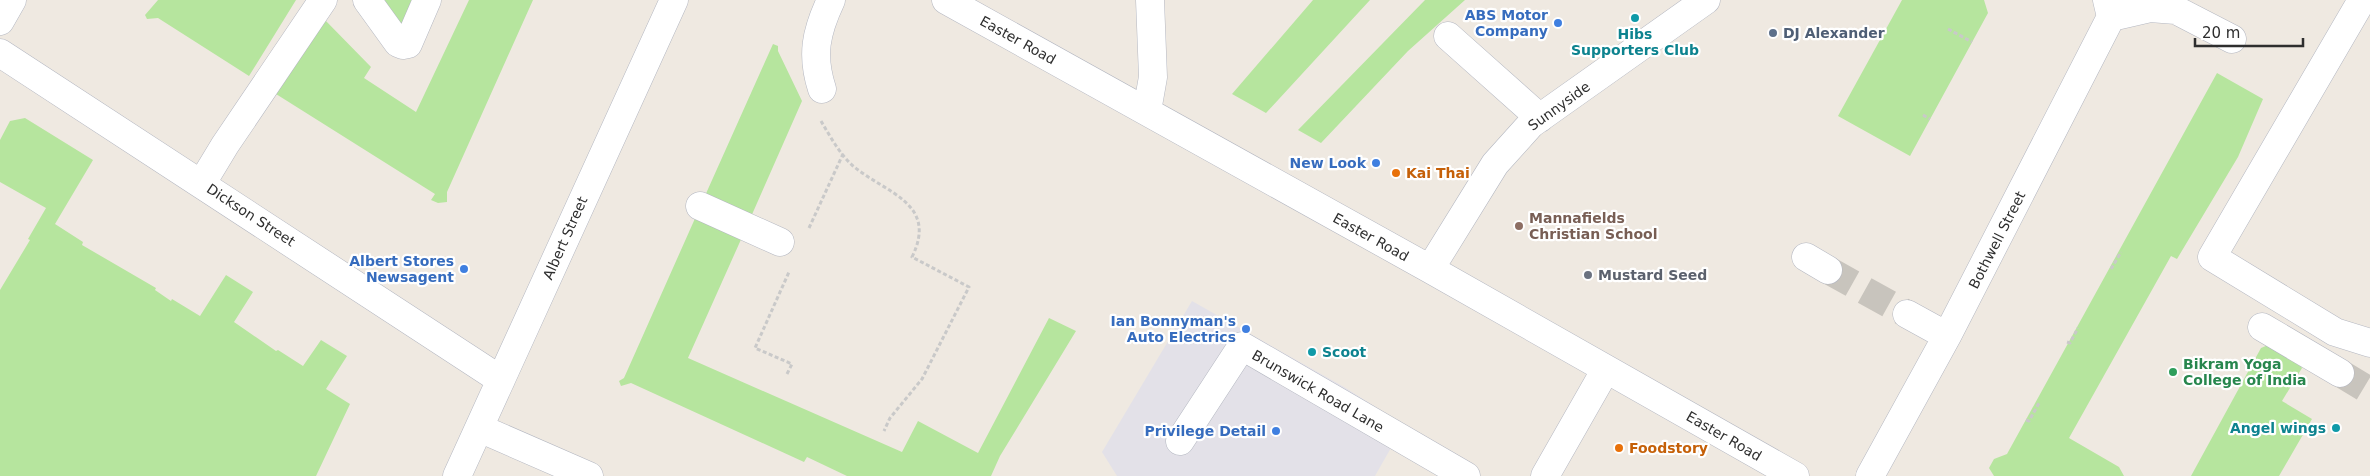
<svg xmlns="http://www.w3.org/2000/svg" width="2370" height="476" viewBox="0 0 2370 476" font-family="'DejaVu Sans',sans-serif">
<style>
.industrial{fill:#e3e1e8}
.green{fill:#b6e59e}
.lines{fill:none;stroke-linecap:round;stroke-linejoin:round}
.minor-tunnel{stroke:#c8c4bd;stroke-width:28;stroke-dasharray:28 14;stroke-linecap:butt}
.minor-casing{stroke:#b4b7c1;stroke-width:29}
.path{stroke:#c9c9c9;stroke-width:3;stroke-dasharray:4 2.5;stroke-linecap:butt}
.minor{stroke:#fff;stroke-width:28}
.culture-dot{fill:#0f9aa8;stroke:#fff;stroke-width:2}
.shop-dot{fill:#3f7fe0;stroke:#fff;stroke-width:2}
.service-dot{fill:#5c6f8a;stroke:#fff;stroke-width:2}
.food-dot{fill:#e8710a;stroke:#fff;stroke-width:2}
.education-dot{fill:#8d6e63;stroke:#fff;stroke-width:2}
.worship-dot{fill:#6b7280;stroke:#fff;stroke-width:2}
.leisure-dot{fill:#2e9e5b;stroke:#fff;stroke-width:2}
.labels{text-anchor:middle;stroke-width:4.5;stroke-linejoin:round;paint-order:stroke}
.shop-label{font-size:14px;font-weight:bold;fill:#366cbe;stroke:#fff;text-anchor:end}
.service-label{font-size:14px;font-weight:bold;fill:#4e5e75;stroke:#fff;text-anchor:start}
.culture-label{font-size:14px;font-weight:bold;fill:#0d838f;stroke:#fff}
.street-label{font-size:14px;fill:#2e2e2e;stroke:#fff}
.food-label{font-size:14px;font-weight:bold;fill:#c56008;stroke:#fff;text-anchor:start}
.education-label{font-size:14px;font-weight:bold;fill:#785e54;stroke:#fff;text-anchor:start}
.worship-label{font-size:14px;font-weight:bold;fill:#5b616d;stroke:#fff;text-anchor:start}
.leisure-label{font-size:14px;font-weight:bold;fill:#27864d;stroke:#fff;text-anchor:start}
</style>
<rect width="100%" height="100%" fill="#efe9e1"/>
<path class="industrial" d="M 1192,301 L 1344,387 L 1404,425 L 1375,476 L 1117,476 L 1102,452 Z"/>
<path class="green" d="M 158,0 L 296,0 L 249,76 L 158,18 L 147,19 L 145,15 Z
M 377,0 L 420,0 L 406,31 Z
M 469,0 L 533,0 L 447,192 L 447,202 L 438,203 L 431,200 L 435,194 L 276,94 L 325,20 L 371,67 L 364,78 L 416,112 Z
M 1313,0 L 1370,0 L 1266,113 L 1232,94 Z
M 1425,0 L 1465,0 L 1408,51 L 1321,143 L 1298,130 Z
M 1902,0 L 1984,0 L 1988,13 L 1910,156 L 1838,116 Z
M 773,44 L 778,46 L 778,51 L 802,101 L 750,219 L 704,198 Z
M 2217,73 L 2263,99 L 2238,157 L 2177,259 L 2171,256 L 2069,438 L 2119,467 L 2124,476 L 1994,476 L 1989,468 L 1994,459 L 2007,454 Z
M 25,118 L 93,160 L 55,224 L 83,242 L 82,245 L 156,288 L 155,290 L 171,301 L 172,299 L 200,316 L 226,275 L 253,292 L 234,322 L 276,351 L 278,350 L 303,366 L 321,340 L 347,356 L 326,389 L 350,404 L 316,476 L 0,476 L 0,290 L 30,240 L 28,239 L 46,208 L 0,182 L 0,140 L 10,121 Z
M 697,214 L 743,235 L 688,358 L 902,452 L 918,421 L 978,453 L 1049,318 L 1076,331 L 1000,456 L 991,476 L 847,476 L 807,457 L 804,462 L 631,383 L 621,386 L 619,381 L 624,378 Z
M 2273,343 L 2295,356 L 2302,368 L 2282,401 L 2312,419 L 2279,476 L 2191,476 L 2261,348 Z"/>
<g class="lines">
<path class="minor-tunnel" d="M 1828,270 L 1907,314
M 2340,373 L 2370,391"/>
<g class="minor-casing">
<path id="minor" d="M 367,0 L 398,43 L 403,45 L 408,44 L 427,0
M 946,0 L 1430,269 L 1795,476
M 2362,0 L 2212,257 L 2335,332 L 2370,343
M 2111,17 L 2150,8 L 2176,10 L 2232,39
M 0,21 L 12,0
M 1448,36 L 1540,118
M 0,53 L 501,380
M 822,89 C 811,55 816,32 831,0
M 1147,111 L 1153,77 L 1150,0
M 202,183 L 225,145 L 323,0
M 700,206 L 780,242
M 1806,257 L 1828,270
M 1430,269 L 1495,164 L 1531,124 L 1706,0
M 1907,314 L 1947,336
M 2262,327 L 2340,373
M 479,428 L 589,476
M 1180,441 L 1242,346 L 1466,476
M 457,476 L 674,0
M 1545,476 L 1606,369
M 1870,476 L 1947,336 L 2111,17 L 2107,0"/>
</g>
<path class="path" d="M 1948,29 L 1972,42
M 1923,115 L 1930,119
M 821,121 C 830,136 839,153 852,165 C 884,193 939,202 912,257 L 969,287 L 922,379 L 890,418 L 884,431
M 809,228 L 843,154
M 2111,269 L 2121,252
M 2067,342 L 2070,343 L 2078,328
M 787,374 L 792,364 L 755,348 L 789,272
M 2026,420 L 2029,421 L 2039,403"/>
<use href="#minor" class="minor"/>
</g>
<g class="culture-dot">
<circle cx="1635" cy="18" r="5"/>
<circle cx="1312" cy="352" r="5"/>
<circle cx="2336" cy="428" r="5"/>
</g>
<g class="shop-dot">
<circle cx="1558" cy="23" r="5"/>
<circle cx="1376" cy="163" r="5"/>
<circle cx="464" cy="269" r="5"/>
<circle cx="1246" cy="329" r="5"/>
<circle cx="1276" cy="431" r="5"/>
</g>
<circle class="service-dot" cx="1773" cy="33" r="5"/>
<g class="food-dot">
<circle cx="1396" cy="173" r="5"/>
<circle cx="1619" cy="448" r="5"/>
</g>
<circle class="education-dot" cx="1519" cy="226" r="5"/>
<circle class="worship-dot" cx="1588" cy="275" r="5"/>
<circle class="leisure-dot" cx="2173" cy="372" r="5"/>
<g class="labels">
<g class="shop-label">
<text x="1548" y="20">ABS Motor<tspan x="1548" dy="16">Company</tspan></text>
<text x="1366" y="168">New Look</text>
<text x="454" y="266">Albert Stores<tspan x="454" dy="16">Newsagent</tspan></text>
<text x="1236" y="326">Ian Bonnyman's<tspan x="1236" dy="16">Auto Electrics</tspan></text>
<text x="1266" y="436">Privilege Detail</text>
</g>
<g class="service-label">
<text x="1783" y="38">DJ Alexander</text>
</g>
<g class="culture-label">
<text x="1635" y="39">Hibs<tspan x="1635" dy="16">Supporters Club</tspan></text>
<text x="1322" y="357" text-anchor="start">Scoot</text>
<text x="2326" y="433" text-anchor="end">Angel wings</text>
</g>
<g class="street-label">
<text transform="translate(1018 40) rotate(29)" y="5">Easter Road</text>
<text transform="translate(1559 106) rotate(-36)" y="5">Sunnyside</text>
<text transform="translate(251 215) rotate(33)" y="5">Dickson Street</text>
<text transform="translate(1371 237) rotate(29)" y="5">Easter Road</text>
<text transform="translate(565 238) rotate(-66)" y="5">Albert Street</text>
<text transform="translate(1997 240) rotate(-63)" y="5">Bothwell Street</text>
<text transform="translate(1318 391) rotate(30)" y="5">Brunswick Road Lane</text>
<text transform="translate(1724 436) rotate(30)" y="5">Easter Road</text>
</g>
<g class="food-label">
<text x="1406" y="178">Kai Thai</text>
<text x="1629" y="453">Foodstory</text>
</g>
<g class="education-label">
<text x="1529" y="223">Mannafields<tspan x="1529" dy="16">Christian School</tspan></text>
</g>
<g class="worship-label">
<text x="1598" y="280">Mustard Seed</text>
</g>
<g class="leisure-label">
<text x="2183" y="369">Bikram Yoga<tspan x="2183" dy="16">College of India</tspan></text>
</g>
</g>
<path d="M2195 38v8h108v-8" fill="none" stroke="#2e2e2e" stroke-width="2.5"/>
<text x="2202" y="38" font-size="15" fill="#2e2e2e" stroke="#ffffff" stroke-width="4" paint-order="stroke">20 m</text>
</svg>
